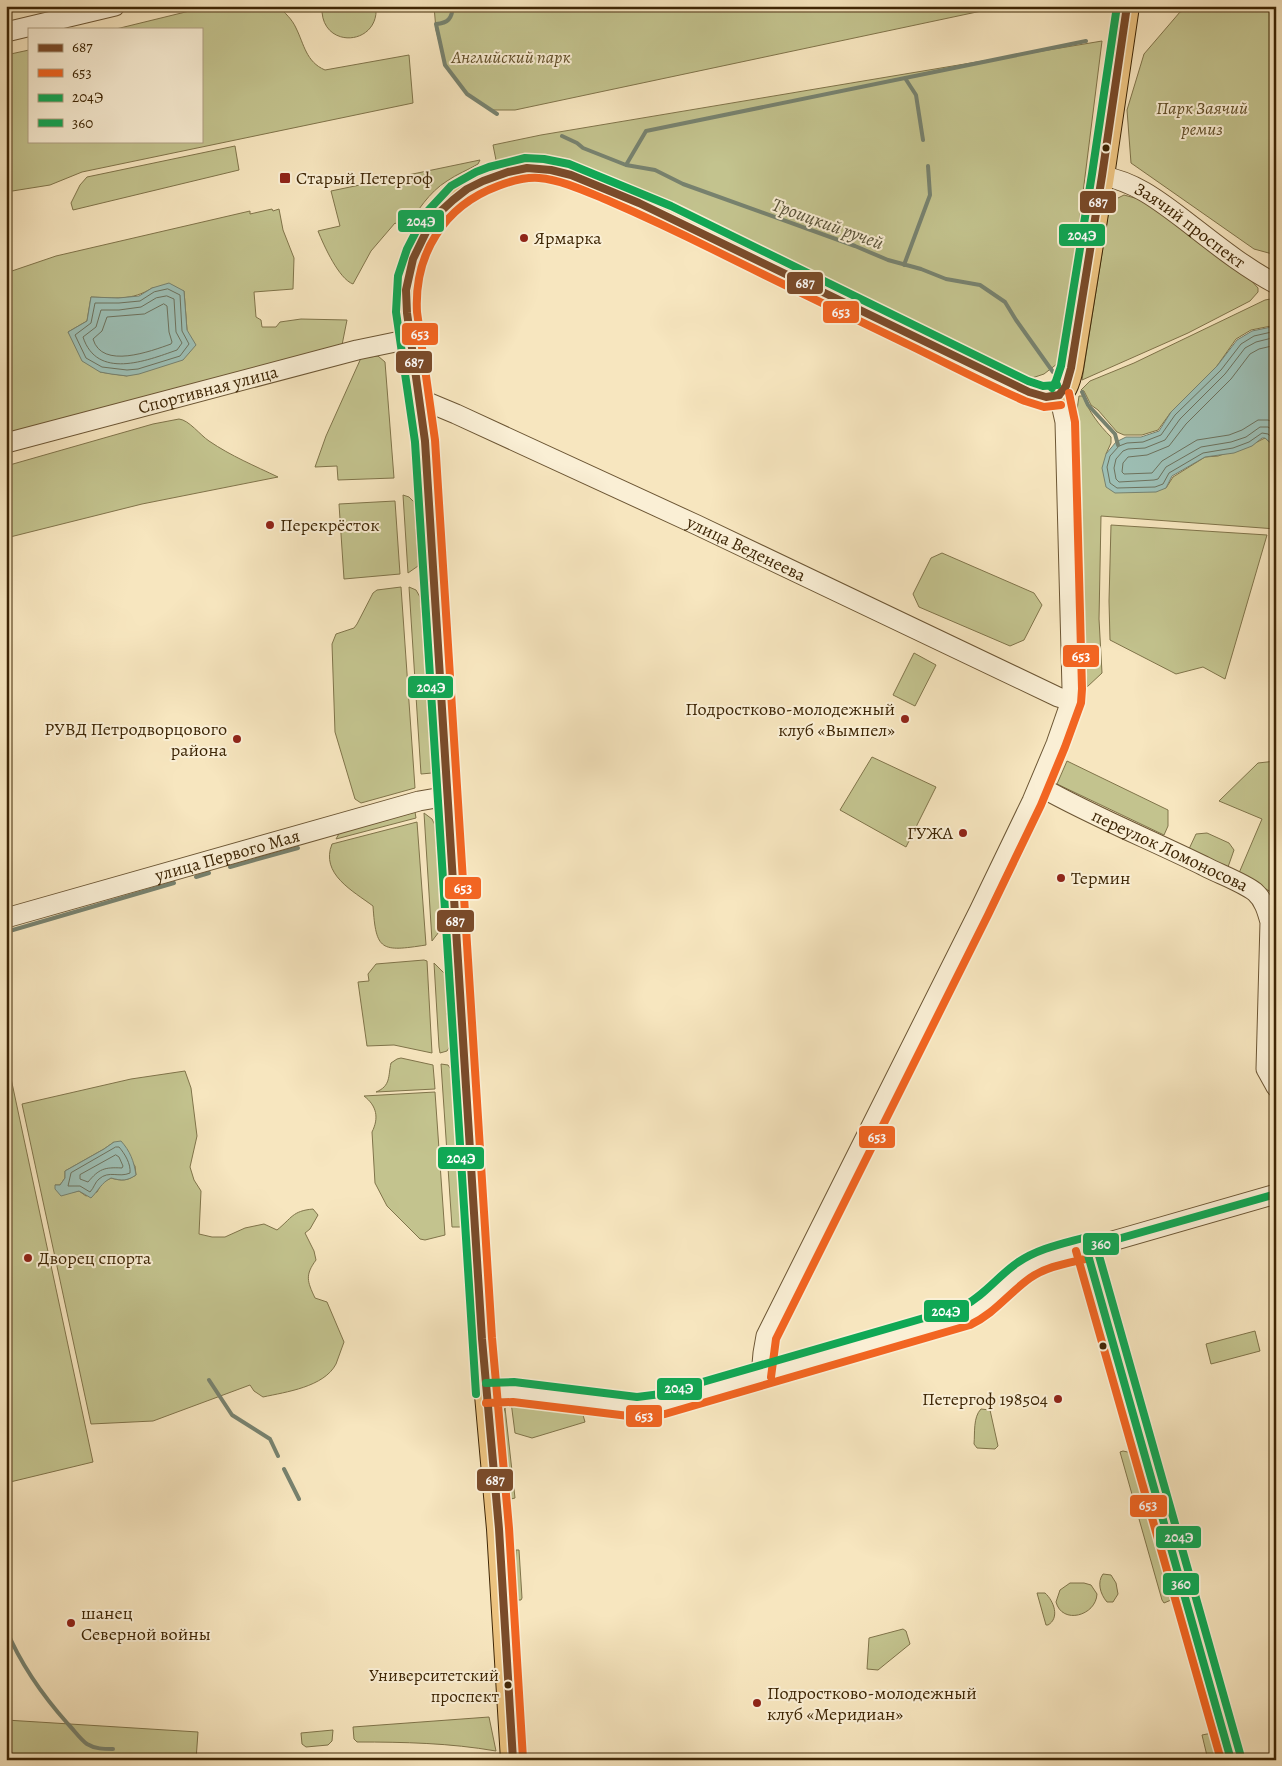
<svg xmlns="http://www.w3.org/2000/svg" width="1282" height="1766" viewBox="0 0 1282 1766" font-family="Alegreya,serif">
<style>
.green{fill:#c3c38e;stroke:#80744a;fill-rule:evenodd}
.water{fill:#9dbfb5;stroke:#77826f}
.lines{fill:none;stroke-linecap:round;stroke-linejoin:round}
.shore{stroke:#6e725d;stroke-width:1}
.stream{stroke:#77826f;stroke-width:4}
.minor-casing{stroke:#6c5634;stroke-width:21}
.major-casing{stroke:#3e2605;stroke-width:26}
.minor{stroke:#faefd5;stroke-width:19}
.major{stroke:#ecc380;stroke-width:24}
.bus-1-casing{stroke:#faefd5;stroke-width:11}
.bus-2-casing{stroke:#faefd5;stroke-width:11}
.bus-3-casing{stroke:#faefd5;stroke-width:11}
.bus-4-casing{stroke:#faefd5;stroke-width:11}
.bus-1{stroke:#7a4b2a;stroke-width:8}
.bus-2{stroke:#f26522;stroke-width:8}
.bus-3{stroke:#10a855;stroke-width:8}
.bus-4{stroke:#10a855;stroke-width:8}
.bus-dot{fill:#3e2605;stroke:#faefd5;stroke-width:2}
.poi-dot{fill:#8f2418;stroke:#faefd5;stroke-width:2}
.labels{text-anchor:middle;stroke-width:4;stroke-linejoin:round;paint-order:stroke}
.bus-label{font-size:17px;fill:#3e2605;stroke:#faefd5;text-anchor:end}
.park-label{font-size:18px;font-style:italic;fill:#5f4d27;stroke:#faefd5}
.poi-label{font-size:18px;fill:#3e2605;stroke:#faefd5;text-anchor:start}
.street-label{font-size:18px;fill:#3e2605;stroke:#faefd5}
.water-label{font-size:19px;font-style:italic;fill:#5a543a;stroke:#faefd5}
.line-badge{stroke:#faefd5;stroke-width:2}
.badge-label{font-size:14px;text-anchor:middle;font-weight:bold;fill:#fff}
</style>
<rect width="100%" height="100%" fill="#f7e6bf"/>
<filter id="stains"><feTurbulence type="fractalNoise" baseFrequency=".004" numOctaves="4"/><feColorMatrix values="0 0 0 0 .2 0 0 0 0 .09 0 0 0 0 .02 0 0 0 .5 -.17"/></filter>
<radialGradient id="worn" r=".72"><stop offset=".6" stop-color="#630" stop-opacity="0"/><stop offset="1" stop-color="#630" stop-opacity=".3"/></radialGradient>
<path class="green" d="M 210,6 L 278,6 C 285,13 292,19 296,28 C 304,44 306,62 325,70 L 409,55 L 413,103 L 82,172 L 50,185 L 6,192 L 6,55 L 29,50 L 29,141 L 201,141 L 201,29 L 116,29 Z
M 322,6 L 376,6 C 380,47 319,50 322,6 Z
M 434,6 L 1005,6 L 515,110 L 491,110 L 467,93 L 445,65 L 436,30 Z
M 1205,6 L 1276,6 L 1276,255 L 1254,249 L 1131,163 L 1127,110 L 1144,54 L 1180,12 Z
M 1102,41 L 1062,360 L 1044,374 L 1029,379 L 642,190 L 569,163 L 497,165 L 493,145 L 541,135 Z
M 235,146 L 239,170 L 73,210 L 71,203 L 80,185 L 87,177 Z
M 480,160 L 478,164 C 468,170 457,174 447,181 C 429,192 417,212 405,229 L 395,223 L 371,251 L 353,284 C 339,279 324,246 318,231 L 340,226 L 331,191 Z
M 1124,195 L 1142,200 L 1249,278 L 1258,288 L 1258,292 L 1250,301 L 1188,333 L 1082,380 L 1109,209 L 1114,200 Z
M 272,209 L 273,211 L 279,209 L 283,230 L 294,258 L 293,289 L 254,292 L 256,317 L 261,320 L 262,327 L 276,327 L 280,322 L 301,319 L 347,320 L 342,345 L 6,436 L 6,273 L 56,256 L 250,211 L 250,214 ZM 152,288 L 184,291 L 187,330 L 127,376 L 100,372 L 68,332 L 87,321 L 91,297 C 114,298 132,301 152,288 Z
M 1276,298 L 1276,325 L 1251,330 L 1236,339 L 1217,366 L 1171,412 L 1158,430 L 1142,435 L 1124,435 L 1117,432 L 1098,410 L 1091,405 L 1084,391 L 1081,390 L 1090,381 L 1134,363 L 1265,300 Z
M 378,356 L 385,362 L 394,478 L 338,480 L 337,466 L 315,467 L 326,436 L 361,358 Z
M 1079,396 L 1083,396 C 1089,412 1099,425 1111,437 L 1111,443 L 1106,454 L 1166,488 L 1173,477 L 1205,457 L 1218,456 L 1257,442 L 1265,438 L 1273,445 L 1276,446 L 1276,529 L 1101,516 L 1099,619 L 1102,673 L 1087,687 L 1078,479 L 1077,410 Z
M 179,419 C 189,420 200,435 209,441 C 231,456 255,466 278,477 L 142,504 L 6,538 L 6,466 L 153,424 Z
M 403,495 L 409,497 L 414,502 L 418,566 L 408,573 Z
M 395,501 L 400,574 L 344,579 L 339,504 Z
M 1111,525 L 1267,535 L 1225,679 L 1203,667 L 1176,674 L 1110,640 L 1109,601 Z
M 942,553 L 1034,593 L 1042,605 L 1024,640 L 1010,646 L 919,607 L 913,594 L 931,558 Z
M 401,587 L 415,788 L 361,803 L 355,799 L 335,732 L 332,644 L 336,634 L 354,628 L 357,624 L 373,593 L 377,590 Z
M 409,587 L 416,590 L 420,597 L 432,773 L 421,774 Z
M 914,653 L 936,665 L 915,706 L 893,695 Z
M 872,757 L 936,787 L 906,847 L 840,810 Z
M 1067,761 L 1168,810 L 1168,826 L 1164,835 L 1057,784 Z
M 1276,761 L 1276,895 L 1239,873 L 1262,819 L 1219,801 L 1258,763 Z
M 415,812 L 416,818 L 336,839 L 340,832 Z
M 424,813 L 432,819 L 435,825 L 442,928 L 432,941 Z
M 417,822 L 426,945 C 381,952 376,951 373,906 C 353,891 320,874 332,844 Z
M 1207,833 L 1229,843 L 1234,850 L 1228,867 L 1189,849 L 1196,834 Z
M 424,960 L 427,961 L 432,1053 L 394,1045 L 367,1046 L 358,982 L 369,981 L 368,974 L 376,964 Z
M 434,963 L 445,974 L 448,1012 L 446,1014 L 448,1014 L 450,1046 L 447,1051 L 440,1053 L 439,1047 Z
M 6,1055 L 93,1462 L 6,1483 Z
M 401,1058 L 433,1065 L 435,1089 L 376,1092 C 391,1086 388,1076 391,1063 L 397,1059 Z
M 441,1064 L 448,1065 L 452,1071 L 460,1194 L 458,1196 L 460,1196 L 462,1227 L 452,1227 Z
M 185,1071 L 191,1088 L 197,1136 L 190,1167 L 194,1180 L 201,1191 L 199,1234 L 212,1237 L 225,1237 L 245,1228 L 264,1224 L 277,1230 C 292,1218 292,1211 313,1209 L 318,1215 L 310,1229 L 305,1233 L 314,1251 L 316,1260 C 305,1275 307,1281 315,1298 L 327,1302 L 344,1342 C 341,1349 339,1357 336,1364 C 324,1387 286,1392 263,1397 L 254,1391 L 250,1385 L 153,1421 L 91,1424 L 22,1104 L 131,1079 ZM 114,1142 L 135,1166 L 136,1175 C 127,1181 121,1181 111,1178 L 102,1183 L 97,1192 L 86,1196 L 79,1191 L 68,1193 L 55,1185 L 60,1185 L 65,1178 L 65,1171 L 104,1149 Z
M 435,1092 L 445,1235 L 425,1240 L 420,1239 L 387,1206 L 375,1183 L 372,1132 C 379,1118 377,1106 364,1096 Z
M 1255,1331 L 1260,1351 L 1211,1364 L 1206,1344 Z
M 516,1401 L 581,1408 L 585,1422 L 532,1438 L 515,1433 L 511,1402 Z
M 505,1408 L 515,1498 L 511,1499 C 507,1481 498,1424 505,1408 Z
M 981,1409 L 990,1410 L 998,1446 L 995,1449 L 977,1448 L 974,1444 C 975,1433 973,1417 981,1409 Z
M 1123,1451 L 1132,1453 L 1173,1595 L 1171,1600 L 1164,1603 L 1162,1600 L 1120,1452 Z
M 516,1550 L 519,1550 L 522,1598 L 521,1600 L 514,1600 Z
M 1103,1574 L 1111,1575 L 1116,1583 L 1118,1594 L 1113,1602 L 1107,1602 C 1100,1594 1097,1582 1103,1574 Z
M 1070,1583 L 1084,1583 L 1091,1585 L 1097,1594 C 1096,1616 1062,1625 1056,1602 L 1060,1590 Z
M 1037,1593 L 1045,1593 C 1054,1601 1060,1618 1048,1625 L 1046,1625 Z
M 903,1629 L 906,1631 L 910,1644 L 878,1670 L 867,1669 L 869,1638 Z
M 489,1717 L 496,1751 C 450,1743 404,1742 357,1742 L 354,1739 L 353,1727 Z
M 6,1720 L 198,1732 L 196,1760 L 6,1760 Z
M 333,1730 L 332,1741 L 328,1745 L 306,1747 L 302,1744 L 301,1733 Z
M 1212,1733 L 1220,1760 L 1208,1760 L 1202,1735 Z"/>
<path class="water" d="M 169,283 L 184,291 L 187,330 L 196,345 L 183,360 L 139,374 L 127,376 L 111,374 L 100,372 L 82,361 L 68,332 L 87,321 L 91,297 L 118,298 L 139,296 L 152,288 Z
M 1276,326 L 1276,446 L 1273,445 L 1265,438 L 1262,438 L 1252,446 L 1234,453 L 1205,457 L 1172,476 L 1166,488 L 1156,492 L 1115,493 L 1106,487 L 1102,468 L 1106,454 L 1116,442 L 1126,437 L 1141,437 L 1159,431 L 1171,412 L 1217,366 L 1237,340 L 1252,331 Z
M 121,1141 C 130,1151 134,1161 136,1175 C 127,1181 122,1181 111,1178 C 101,1183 99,1190 91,1198 L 79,1191 L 61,1196 L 55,1189 L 55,1185 L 60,1185 L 65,1178 L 65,1171 L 104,1149 L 114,1142 Z"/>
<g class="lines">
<path class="shore" d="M 168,289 L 180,295 L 182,331 L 189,344 L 180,356 L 138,369 L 127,370 L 102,367 L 86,358 L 75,335 L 91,323 L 95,303 L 119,303 L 140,301 L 154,292 Z
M 167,296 L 174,299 L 176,332 L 182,343 L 177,350 C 146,361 97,380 83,337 L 96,327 L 101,310 L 119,310 L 141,307 L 156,298 Z
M 164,304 L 167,306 L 169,332 L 172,342 L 171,344 C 151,351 102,370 93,339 L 102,331 L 107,317 L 144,314 Z
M 1276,331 L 1254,336 L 1241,344 L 1221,370 L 1175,415 L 1161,435 L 1143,442 L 1127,443 L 1119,446 L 1110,456 L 1107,467 L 1110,483 L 1117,488 L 1155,487 L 1163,484 L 1169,473 L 1203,453 L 1233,448 L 1249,442 L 1262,433 L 1268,434 L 1276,441
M 1276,337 L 1256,342 L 1245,348 L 1225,374 L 1180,419 L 1165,440 L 1145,448 L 1128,449 L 1123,451 L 1116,459 L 1114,468 L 1116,479 L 1119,482 L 1154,480 L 1158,479 L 1166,467 L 1201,447 L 1231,442 L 1246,437 L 1260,427 L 1268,427 L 1276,432
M 1276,345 L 1259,349 L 1250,354 L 1231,379 L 1186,424 L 1169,446 L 1147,455 L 1128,457 L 1123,463 L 1122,472 L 1124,474 L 1152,473 L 1162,461 L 1197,440 L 1229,435 L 1242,430 L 1258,420 L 1268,420 L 1276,423
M 116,1147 L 119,1147 C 125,1154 131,1164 130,1173 C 119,1178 109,1170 99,1179 C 95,1182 94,1188 90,1192 L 80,1186 L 68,1186 L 71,1173 Z
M 116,1155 L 119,1157 L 123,1166 L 122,1168 C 104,1167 99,1169 88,1182 L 80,1179 L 80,1175 Z"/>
<path class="stream" d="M 453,6 C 452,19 448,23 436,24 L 445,65 L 467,94 L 497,114
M 905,78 L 916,95 L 923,140
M 562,136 L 577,143 L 583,148 L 626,165 L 655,170 L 683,184 L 855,246 L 888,260 L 921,269 L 946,279 L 980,285 L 1005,302 L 1016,320 L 1053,372
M 626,165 L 646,131 L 1086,41
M 904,265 L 930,195 L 928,166
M 1082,392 L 1088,405 L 1115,434 L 1118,445
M 230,867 L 298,848
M 196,877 L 209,873
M 6,932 L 174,883
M 209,1380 L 232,1415 L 270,1439 L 278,1456
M 284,1469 L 299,1499
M 6,1629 C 21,1665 43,1696 68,1724 C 74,1730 80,1739 87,1744 C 95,1749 104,1749 113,1749"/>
<g class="minor-casing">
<g id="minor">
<path d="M 6,32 L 115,6"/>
<path id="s1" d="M 1102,176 C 1133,181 1157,199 1182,218 C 1212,241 1242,266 1276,284"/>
<path id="s2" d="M 420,399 L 456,414 L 697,525 L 1058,697 L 1071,701"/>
<path id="s3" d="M 6,443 L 357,350 L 410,339"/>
<path id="s4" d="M 1039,786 C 1092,816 1149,839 1204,866 C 1219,874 1242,882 1255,892 C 1264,900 1267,911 1270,922 L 1266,1069 L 1276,1087"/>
<path id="s5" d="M 6,918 L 419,801 L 448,796"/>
<path d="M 1086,1248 L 1231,1760"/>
<path d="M 761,1376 L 763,1353 L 766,1336 L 979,911 L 1032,801 L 1056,744 L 1071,701 L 1072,689 L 1065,422 L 1059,395"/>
<path d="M 486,1393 L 513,1392 L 637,1407 L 663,1404 L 966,1316 C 994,1304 1009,1277 1036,1263 L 1276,1194"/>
</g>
</g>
<g class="major-casing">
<path id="major" d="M 513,1760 L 499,1529 L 482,1339 L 425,441 C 422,417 419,394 416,370 C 411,340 402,309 408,278 C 419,226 451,189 501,174 C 511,171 521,168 531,168 C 558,168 584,180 608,190 C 649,207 689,226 729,246 C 827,294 926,342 1024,390 C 1055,403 1064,401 1071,368 L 1102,176 L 1127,6"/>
</g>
<use href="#minor" class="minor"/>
<use href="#major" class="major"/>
<g class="bus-1-casing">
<path id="bus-1" d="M 1059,395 L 1066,386 L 1071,368 L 1102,176 L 1127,6
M 513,1760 L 499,1529 L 482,1339 L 425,441 L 407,313 L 406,290 L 413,259 L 429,226 L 440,212 L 453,200 L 467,189 L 483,181 L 508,172 L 527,168 L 551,170 L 571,175 L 639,203 L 1029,392 L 1046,397 L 1059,395"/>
</g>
<g class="bus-2-casing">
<path id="bus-2" d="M 1076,1251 L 1221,1760
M 771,1377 L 776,1339 L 988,915 L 1041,805 L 1065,747 L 1081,703 L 1082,689 L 1075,422 L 1069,393
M 486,1403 L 513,1402 L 637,1417 L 665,1414 L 970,1325 C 994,1314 1009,1293 1030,1278 C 1047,1266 1069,1263 1089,1258
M 523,1759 L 509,1528 L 492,1338 L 435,440 L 417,312 C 414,254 444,206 498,186 C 511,181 525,177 539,178 C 562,180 585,191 607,200 C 644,216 680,233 716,251 C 780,283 845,314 909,345 C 948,364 986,384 1025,401 L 1044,407 L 1061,405"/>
</g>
<g class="bus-3-casing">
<path id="bus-3" d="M 1052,388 L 1056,381 L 1061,366 L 1092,174 L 1117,6
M 1096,1245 L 1241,1757
M 486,1383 L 514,1382 L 637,1397 L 661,1394 L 962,1307 C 984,1296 998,1276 1017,1263 C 1037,1249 1061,1244 1083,1238
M 476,1394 L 415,442 L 396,312 L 398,276 L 407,249 L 425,214 L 451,186 L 476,172 L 489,167 L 525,158 L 544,159 L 569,164 L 671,206 L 1028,381 L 1043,386 L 1057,385"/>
</g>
<g class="bus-4-casing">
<path id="bus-4" d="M 1231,1760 L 1086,1248 L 1276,1194"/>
</g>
<use href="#bus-1" class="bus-1"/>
<use href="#bus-2" class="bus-2"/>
<use href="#bus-3" class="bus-3"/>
<use href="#bus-4" class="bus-4"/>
</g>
<g class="bus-dot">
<circle cx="1106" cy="148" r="4.5"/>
<circle cx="1103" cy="1346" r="4.5"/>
<circle cx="508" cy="1685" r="4.5"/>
</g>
<g class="poi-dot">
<rect x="279" y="172" width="12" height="12" rx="2.5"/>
<circle cx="524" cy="238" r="5"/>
<circle cx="270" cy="525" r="5"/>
<circle cx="905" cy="719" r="5"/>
<circle cx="237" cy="739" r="5"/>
<circle cx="963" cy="833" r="5"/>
<circle cx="1061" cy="878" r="5"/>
<circle cx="28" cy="1258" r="5"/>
<circle cx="1058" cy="1399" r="5"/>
<circle cx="71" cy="1623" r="5"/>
<circle cx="757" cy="1703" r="5"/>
</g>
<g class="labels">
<g class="bus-label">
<text x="499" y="1681">Университетский<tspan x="499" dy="21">проспект</tspan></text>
</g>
<g class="park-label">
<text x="511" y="63">Английский парк</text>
<text x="1202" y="114">Парк Заячий<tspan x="1202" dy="21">ремиз</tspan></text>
</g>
<g class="poi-label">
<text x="296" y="184">Старый Петергоф</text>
<text x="534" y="244">Ярмарка</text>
<text x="280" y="531">Перекрёсток</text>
<text x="895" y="715" text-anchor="end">Подростково-молодежный<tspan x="895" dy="21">клуб «Вымпел»</tspan></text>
<text x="227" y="735" text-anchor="end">РУВД Петродворцового<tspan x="227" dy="21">района</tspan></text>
<text x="953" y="839" text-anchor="end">ГУЖА</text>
<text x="1071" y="884">Термин</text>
<text x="38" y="1264">Дворец спорта</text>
<text x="1048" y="1405" text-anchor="end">Петергоф 198504</text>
<text x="81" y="1619">шанец<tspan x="81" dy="21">Северной войны</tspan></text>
<text x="767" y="1699">Подростково-молодежный<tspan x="767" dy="21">клуб «Меридиан»</tspan></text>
</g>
<g class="street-label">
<text dy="6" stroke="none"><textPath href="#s1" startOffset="102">Заячий проспект</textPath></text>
<text dy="6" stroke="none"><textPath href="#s3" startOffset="209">Спортивная улица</textPath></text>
<text dy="6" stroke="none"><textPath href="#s2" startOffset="359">улица Веденеева</textPath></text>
<text dy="6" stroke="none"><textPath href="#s4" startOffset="146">переулок Ломоносова</textPath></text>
<text dy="6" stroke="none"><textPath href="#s5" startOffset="230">улица Первого Мая</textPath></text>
</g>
<g class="water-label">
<text transform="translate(828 223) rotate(20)" y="7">Троицкий ручей</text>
</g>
</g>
<g class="line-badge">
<rect x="1079" y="190" width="38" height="24" rx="5" fill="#7a4b2a"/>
<rect x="397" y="209" width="48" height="24" rx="5" fill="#10a855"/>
<rect x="1058" y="223" width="48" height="24" rx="5" fill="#10a855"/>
<rect x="786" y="271" width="38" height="24" rx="5" fill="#7a4b2a"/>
<rect x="822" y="300" width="38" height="24" rx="5" fill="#f26522"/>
<rect x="401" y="322" width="38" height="24" rx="5" fill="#f26522"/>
<rect x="395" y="350" width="38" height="24" rx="5" fill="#7a4b2a"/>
<rect x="1062" y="644" width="38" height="24" rx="5" fill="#f26522"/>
<rect x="407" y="675" width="47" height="24" rx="5" fill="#10a855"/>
<rect x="444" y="876" width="38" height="24" rx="5" fill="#f26522"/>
<rect x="436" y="909" width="39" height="24" rx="5" fill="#7a4b2a"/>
<rect x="858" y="1125" width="38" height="24" rx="5" fill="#f26522"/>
<rect x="437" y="1146" width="48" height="24" rx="5" fill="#10a855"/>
<rect x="1082" y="1232" width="38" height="24" rx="5" fill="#10a855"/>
<rect x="923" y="1299" width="47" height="24" rx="5" fill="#10a855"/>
<rect x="656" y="1377" width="47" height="24" rx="5" fill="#10a855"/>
<rect x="625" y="1404" width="38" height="24" rx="5" fill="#f26522"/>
<rect x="476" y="1468" width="38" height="24" rx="5" fill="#7a4b2a"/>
<rect x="1129" y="1494" width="39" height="24" rx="5" fill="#f26522"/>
<rect x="1155" y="1525" width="47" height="24" rx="5" fill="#10a855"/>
<rect x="1162" y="1572" width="38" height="24" rx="5" fill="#10a855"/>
</g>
<g class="badge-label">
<text x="1098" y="207">687</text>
<text x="421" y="226">204Э</text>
<text x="1082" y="240">204Э</text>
<text x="805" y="288">687</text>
<text x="841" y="317">653</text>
<text x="420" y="339">653</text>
<text x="414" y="367">687</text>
<text x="1081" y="661">653</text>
<text x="431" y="692">204Э</text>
<text x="463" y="893">653</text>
<text x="455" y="926">687</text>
<text x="877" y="1142">653</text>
<text x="461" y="1163">204Э</text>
<text x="1101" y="1249">360</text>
<text x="946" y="1316">204Э</text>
<text x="679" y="1393">204Э</text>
<text x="644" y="1421">653</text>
<text x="495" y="1485">687</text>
<text x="1148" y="1510">653</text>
<text x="1179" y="1542">204Э</text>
<text x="1181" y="1589">360</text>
</g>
<rect width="1282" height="1766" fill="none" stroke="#f7e6bf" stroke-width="25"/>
<rect x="8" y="8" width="1267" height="1751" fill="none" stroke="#3e2605" stroke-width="2.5"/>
<rect x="12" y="12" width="1257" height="1741" fill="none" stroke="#3e2605"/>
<rect x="28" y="28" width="175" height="115" fill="#faefd5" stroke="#af9f82"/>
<rect x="38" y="44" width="25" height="8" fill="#7a4b2a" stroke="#af9f82"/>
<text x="72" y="52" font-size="15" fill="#3e2605">687</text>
<rect x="38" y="69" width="25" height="8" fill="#f26522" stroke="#af9f82"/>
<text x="72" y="78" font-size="15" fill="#3e2605">653</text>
<rect x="38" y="94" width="25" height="8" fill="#10a855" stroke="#af9f82"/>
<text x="72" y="102" font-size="15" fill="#3e2605">204Э</text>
<rect x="38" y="119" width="25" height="8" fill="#10a855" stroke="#af9f82"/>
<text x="72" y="128" font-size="15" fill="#3e2605">360</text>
<rect width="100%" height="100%" filter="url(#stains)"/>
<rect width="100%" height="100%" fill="url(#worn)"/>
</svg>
